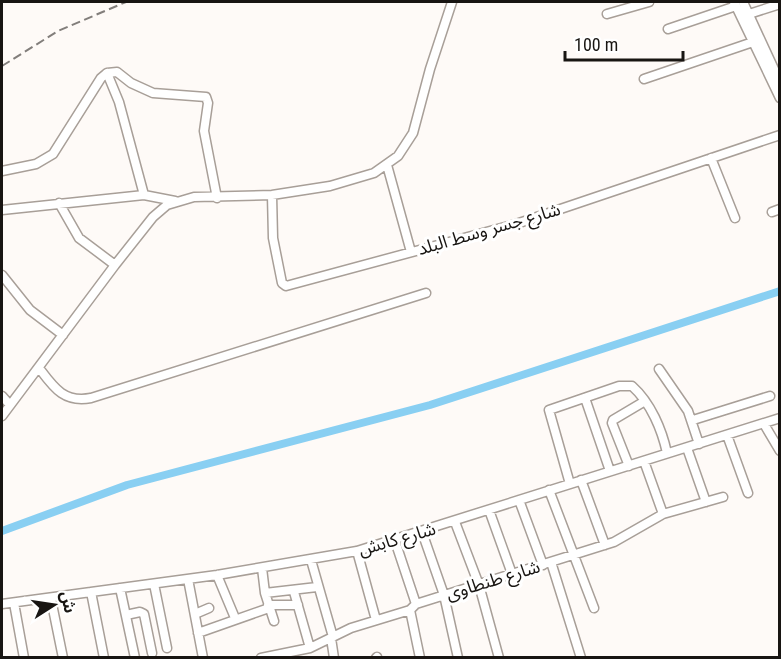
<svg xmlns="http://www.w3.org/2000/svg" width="781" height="659" viewBox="0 0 781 659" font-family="'Roboto Condensed','Noto Sans Arabic',sans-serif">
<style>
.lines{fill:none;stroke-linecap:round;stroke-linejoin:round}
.canal{stroke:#89cff2;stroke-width:8}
.minor-casing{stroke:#a89f98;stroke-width:11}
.minor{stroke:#fff;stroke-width:8}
.rail{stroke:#827e7b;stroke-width:2;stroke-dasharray:9 4.5;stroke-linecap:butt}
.labels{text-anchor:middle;stroke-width:6;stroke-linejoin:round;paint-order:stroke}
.street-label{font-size:18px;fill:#181512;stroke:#fff}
</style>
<rect width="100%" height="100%" fill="#fefaf7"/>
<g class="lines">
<path class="canal" d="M 2,531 L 127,485 L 430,405 L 780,291"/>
<g class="minor-casing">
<path id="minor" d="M 734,2 L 780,98
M 743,2 L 780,82
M 607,14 L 649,2
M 749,14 L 780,4
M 668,29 L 736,6
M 107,73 L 119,102 L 144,195
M 644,79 L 753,42
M 711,158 L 735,218
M 387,165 L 411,252
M 2,171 L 36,164 L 53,154 L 101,78 L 107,73 L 117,72 L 131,83 L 153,93 L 206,97 L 208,103 L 204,131 L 217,198
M 272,195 L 273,238 L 282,283 L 286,286 L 516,224 L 780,135
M 59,203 L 79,238 L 115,265
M 2,210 L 144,195 L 175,201
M 772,212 L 780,209
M 2,275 L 30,310 L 63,335
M 39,368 C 54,388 64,403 91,398 L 426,293
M 659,369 L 688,411 L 699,444
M 2,396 L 10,405
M 585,398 L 610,471
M 2,416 L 115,265 L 153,217 L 167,205 L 194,197 L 272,195 L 330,186 L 374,173 L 398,156 L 413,133 L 430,69 L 452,2
M 693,420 L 770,396
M 764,424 L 780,451
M 727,435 L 748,493
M 687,448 L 706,502
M 644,461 L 663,514
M 629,466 L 612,423 L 613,420 L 645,401
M 581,480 L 605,545
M 570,484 L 549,410 L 619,386 L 632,386 C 651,403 662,430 667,453
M 549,490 L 594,608
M 519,500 L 543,565
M 489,510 L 512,574
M 455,522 L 479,585 L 499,658
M 422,532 L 444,595 L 458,658
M 395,541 L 416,604
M 357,551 L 376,620
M 311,560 L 333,637
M 551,562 L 581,658
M 262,568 L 265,593 L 274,621
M 217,575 L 235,618
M 188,579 L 203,658
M 154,584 L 167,648
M 120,588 L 135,658
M 91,592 L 104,658
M 294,592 L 310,648
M 265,593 L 317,587
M 51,599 L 63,658
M 14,603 L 24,658
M 2,604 L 217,575 L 357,551 L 780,418
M 268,605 L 298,605
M 410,610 L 420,658
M 195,614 L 209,608
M 126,615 L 140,612 L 144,614 L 152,653
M 198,633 L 269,608
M 331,638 L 334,658
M 261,658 L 310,648 L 351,628 L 410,610 L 416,604 L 614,542 L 663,514 L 723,497
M 376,658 L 377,657"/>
</g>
<use href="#minor" class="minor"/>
<path class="rail" d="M 2,66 L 58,31 L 126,2"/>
</g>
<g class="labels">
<g class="street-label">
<text transform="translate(489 229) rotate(-16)" y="6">شارع جسر وسط البلد</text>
<text transform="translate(397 539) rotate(-16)" y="6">شارع كابش</text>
<text transform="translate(493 580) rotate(-17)" y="6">شارع طنطاوى</text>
</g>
</g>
<rect width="781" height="659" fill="none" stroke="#181512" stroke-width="6"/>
<g transform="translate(54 605) rotate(78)" stroke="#ffffff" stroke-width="4.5" paint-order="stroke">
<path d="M0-4.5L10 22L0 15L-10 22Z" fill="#181512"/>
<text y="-9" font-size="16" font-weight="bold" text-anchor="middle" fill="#181512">ش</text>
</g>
<path d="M565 51v9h118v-9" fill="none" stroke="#181512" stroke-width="3"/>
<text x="574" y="51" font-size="18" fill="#181512" stroke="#ffffff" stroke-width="4.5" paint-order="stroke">100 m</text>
</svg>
